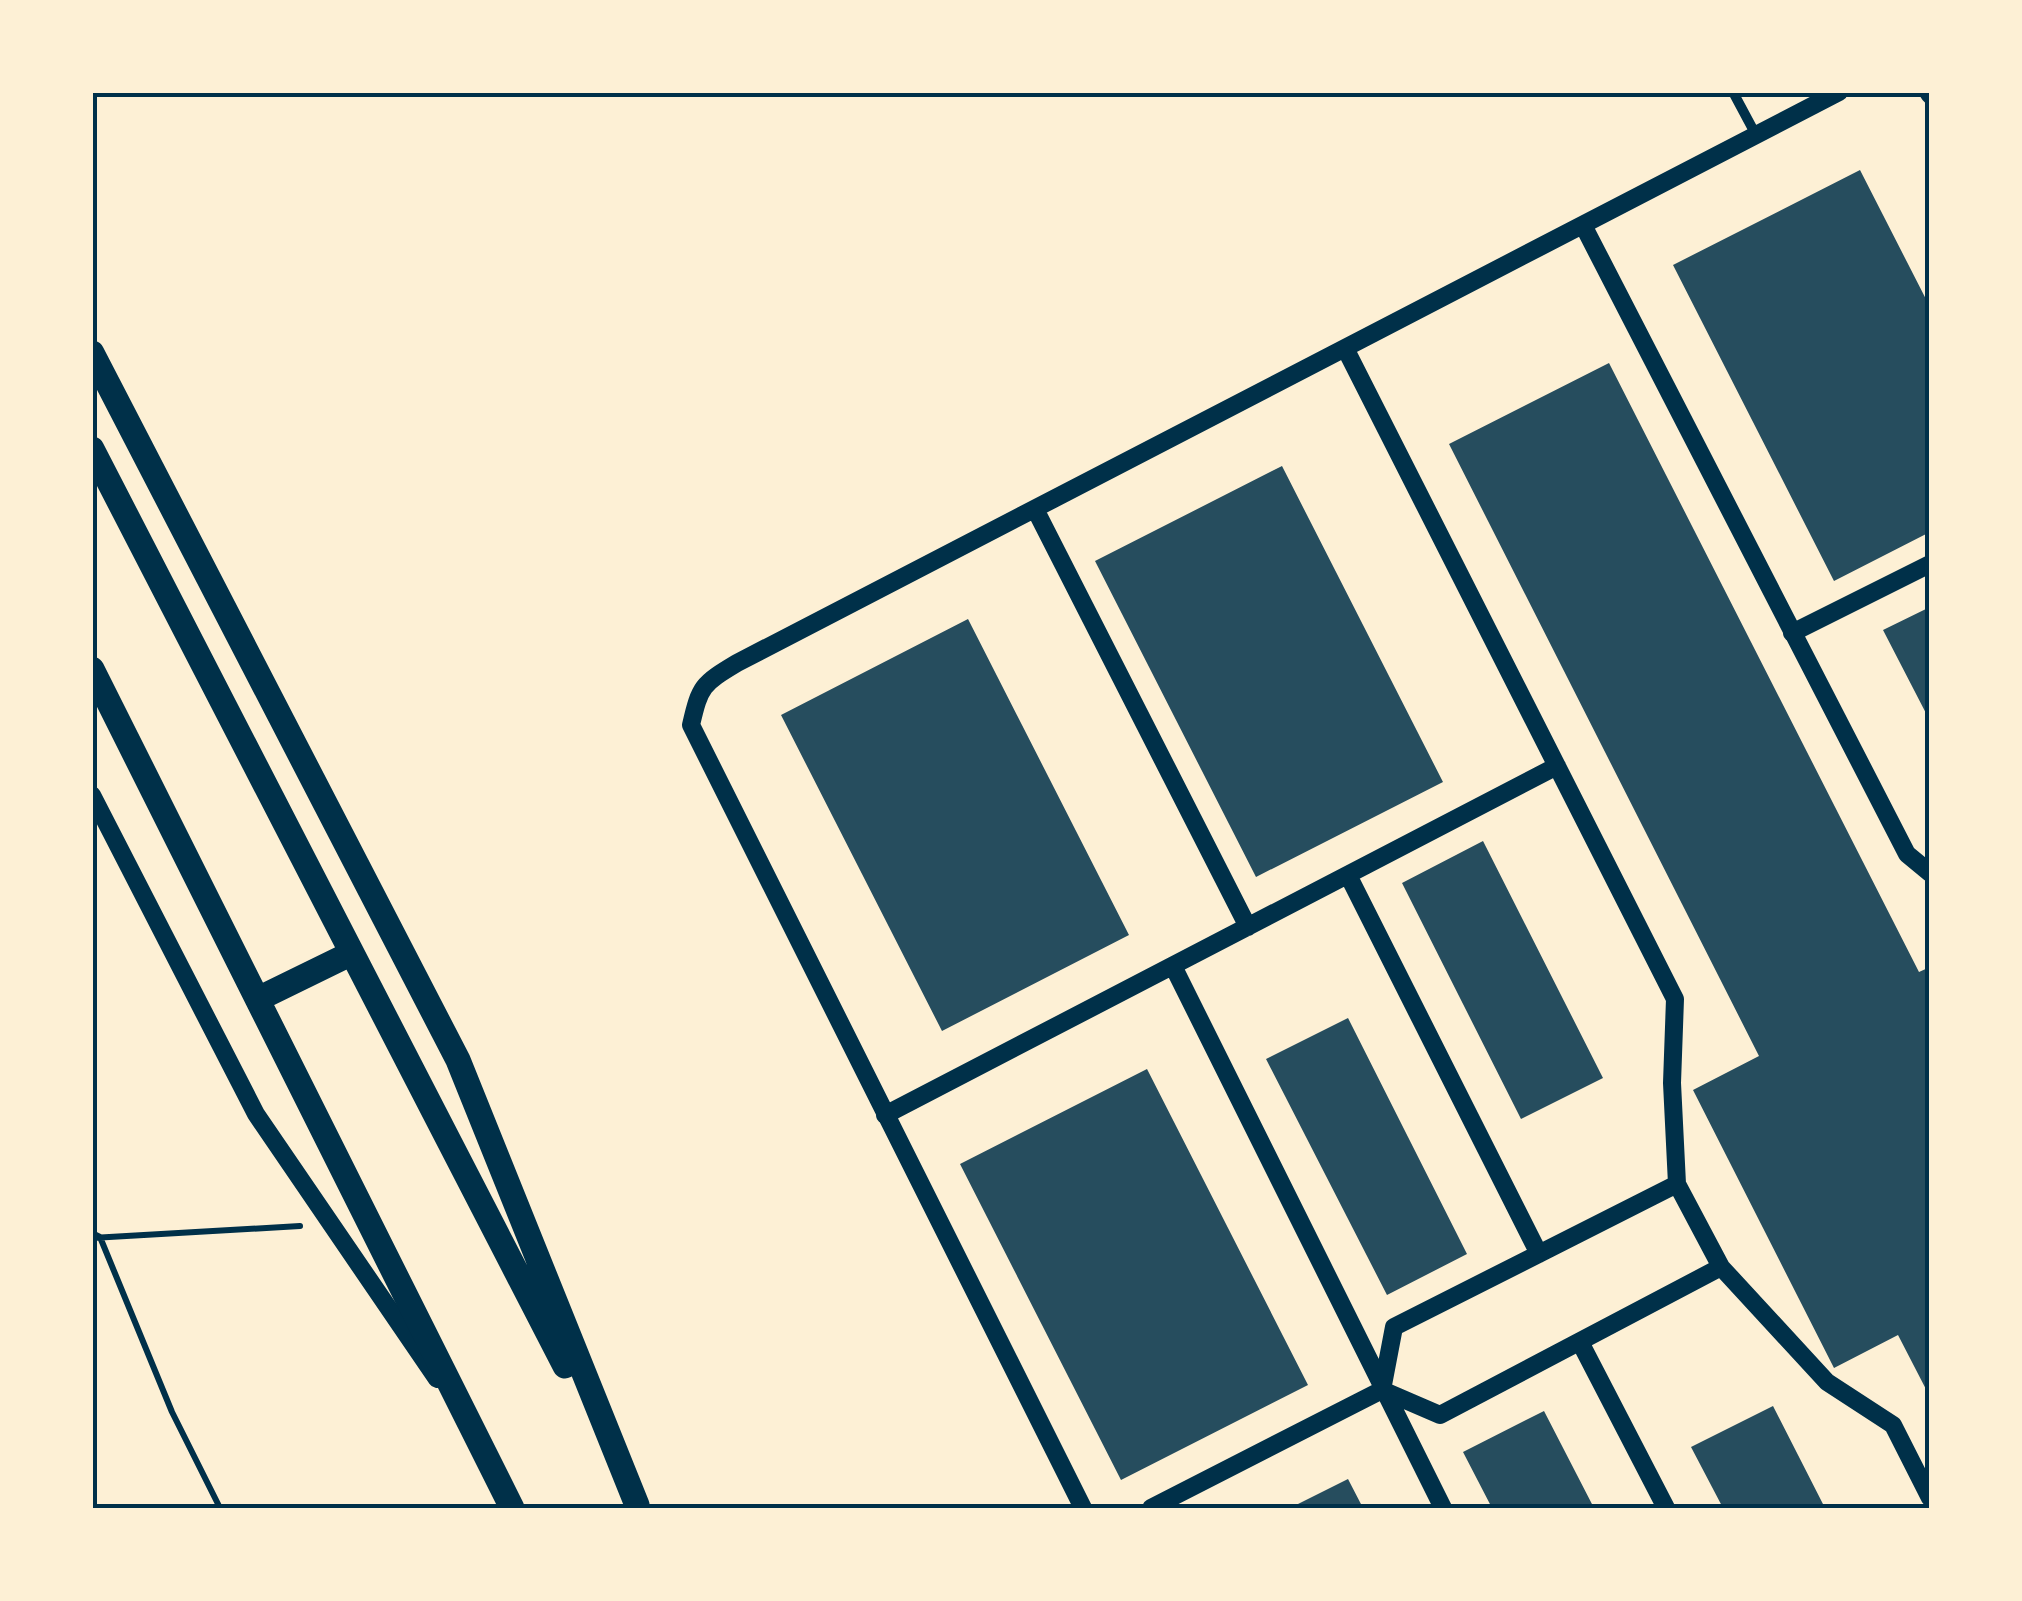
<svg xmlns="http://www.w3.org/2000/svg" width="2022" height="1601" viewBox="0 0 2022 1601" font-family="'Space Grotesk',sans-serif">
<style>
.building{fill:#264d5e}
.lines{fill:none;stroke-linecap:round;stroke-linejoin:round}
.path{stroke:#003049;stroke-width:6}
.minor{stroke:#003049;stroke-width:10}
.tertiary{stroke:#003049;stroke-width:18}
.primary{stroke:#003049;stroke-width:25}
.neatline{fill:none;stroke:#003049;stroke-width:4}
</style>
<rect width="100%" height="100%" fill="#fdf0d5"/>
<path class="building" d="M 1860,170 L 1930,307 L 1930,532 L 1834,581 L 1673,265 Z
M 1609,363 L 1919,972 L 1930,967 L 1930,1397 L 1898,1335 L 1834,1368 L 1693,1090 L 1759,1056 L 1449,444 Z
M 1282,466 L 1443,782 L 1256,877 L 1095,561 Z
M 1930,607 L 1930,721 L 1883,630 Z
M 968,619 L 1129,935 L 942,1031 L 781,715 Z
M 1483,841 L 1603,1078 L 1521,1119 L 1402,883 Z
M 1348,1018 L 1467,1254 L 1387,1295 L 1266,1059 Z
M 1147,1069 L 1308,1385 L 1121,1480 L 960,1164 Z
M 1773,1406 L 1825,1508 L 1723,1508 L 1691,1447 Z
M 1544,1411 L 1594,1508 L 1492,1508 L 1463,1452 Z
M 1348,1479 L 1363,1508 L 1290,1508 Z"/>
<g class="lines">
<path class="path" d="M 92,1233 L 100,1237 L 172,1412 L 220,1508
M 92,1238 L 300,1226"/>
<path class="minor" d="M 1733,92 L 1756,135"/>
<path class="tertiary" d="M 1928,92 L 1930,95
M 1583,225 L 1907,854 L 1930,873
M 1345,348 L 1675,999 L 1672,1083 L 1677,1184 L 1721,1267 L 1827,1382 L 1893,1425 L 1930,1498
M 1035,509 L 1248,927
M 1792,633 L 1930,564
M 92,795 L 256,1114 L 437,1379
M 1348,875 L 1539,1254
M 1173,966 L 1443,1508
M 885,1115 L 1557,766
M 1677,1184 L 1394,1327 L 1382,1390 L 1440,1415 L 1721,1267
M 1580,1342 L 1666,1508
M 1083,1508 L 691,725 C 700,686 702,684 737,663 L 1839,92
M 1151,1508 L 1382,1390"/>
<path class="primary" d="M 92,353 L 458,1060 L 637,1505
M 92,449 L 565,1366
M 92,669 L 512,1508
M 258,999 L 352,953"/>
</g>
<rect width="2022" height="1601" fill="none" stroke="#fdf0d5" stroke-width="190"/>
<rect x="95" y="95" width="1832" height="1411" class="neatline"/>
</svg>
